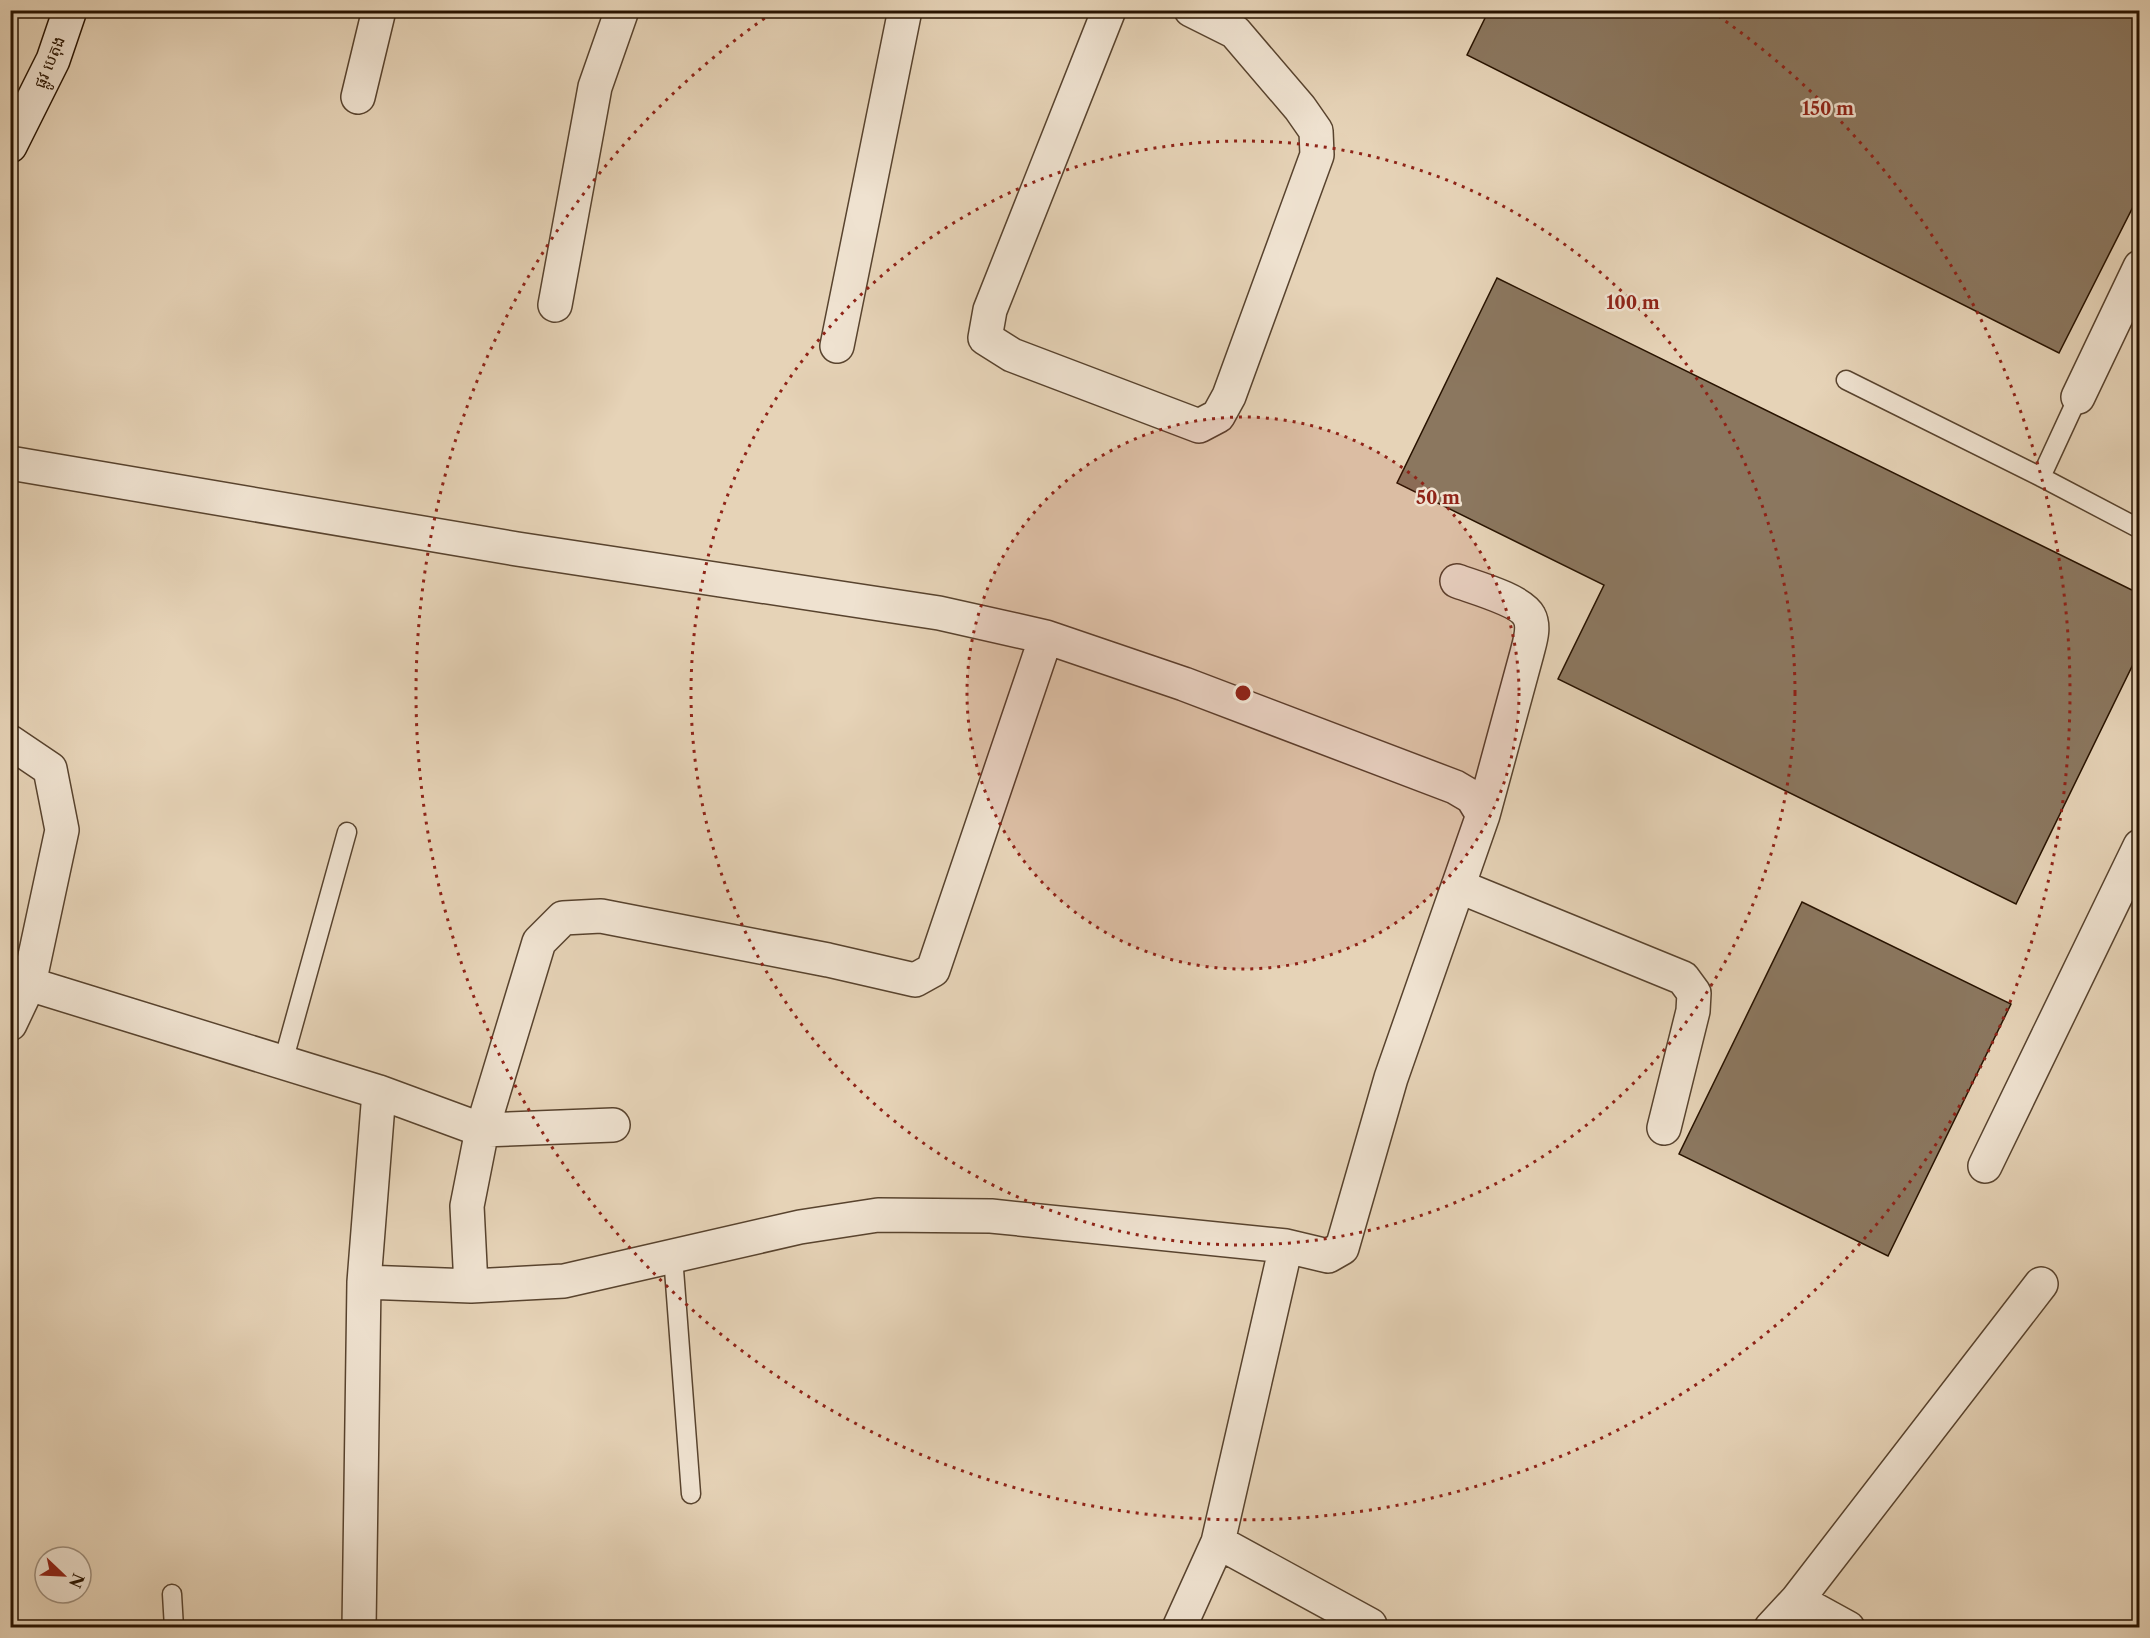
<svg xmlns="http://www.w3.org/2000/svg" width="2150" height="1638" viewBox="0 0 2150 1638" font-family="'Libre Caslon Text','Noto Sans Khmer',serif">
<style>
.building{fill:#8b775f;stroke:#281300;stroke-width:1.5}
.lines{fill:none;stroke-linecap:round;stroke-linejoin:round}
.lane-casing{stroke:#58432e;stroke-width:21}
.street-casing{stroke:#58432e;stroke-width:36}
.secondary-casing{stroke:#281300;stroke-width:36}
.lane{stroke:#efe2d0;stroke-width:18}
.street{stroke:#efe2d0;stroke-width:33}
.secondary{stroke:#efe2d0;stroke-width:33}
.ring{fill:none;stroke:#8f2418;stroke-width:3;stroke-dasharray:3 6}
.labels{text-anchor:middle;stroke-width:5;stroke-linejoin:round;paint-order:stroke}
.street-label{font-size:16px;fill:#281300;stroke:#efe2d0}
.centre{fill:#8f2418;stroke:#efe2d0;stroke-width:3}
.ring-label{font-size:18px;text-anchor:middle;font-weight:bold;fill:#8f2418;stroke:#efe2d0;stroke-width:5;stroke-linejoin:round;paint-order:stroke}
</style>
<rect width="100%" height="100%" fill="#e6d3b7"/>
<filter id="stains"><feTurbulence type="fractalNoise" baseFrequency=".00333" numOctaves="4"/><feColorMatrix values="0 0 0 0 .2 0 0 0 0 .09 0 0 0 0 .02 0 0 0 .5 -.17"/></filter>
<radialGradient id="worn" r=".72"><stop offset=".6" stop-color="#630" stop-opacity="0"/><stop offset="1" stop-color="#630" stop-opacity=".3"/></radialGradient>
<path class="building" d="M 1489,10 L 2140,10 L 2140,193 L 2059,353 L 1467,55 Z
M 1497,278 L 2140,594 L 2140,650 L 2016,904 L 1558,679 L 1604,585 L 1397,483 Z
M 1802,902 L 2011,1004 L 1888,1256 L 1679,1154 Z"/>
<g class="lines">
<g class="lane-casing">
<path id="lane" d="M 1846,380 L 2041,477 L 2140,529
M 2041,477 L 2078,397
M 283,1062 L 347,832
M 673,1256 L 691,1494
M 172,1594 L 174,1628"/>
</g>
<g class="street-casing">
<path id="street" d="M 1109,10 L 990,310 L 985,338 L 1012,355 L 1199,426 L 1218,416 L 1229,396 L 1317,155 L 1316,131 L 1300,108 L 1235,32 L 1191,10
M 358,97 L 379,10
M 555,305 L 595,87 L 622,10
M 837,346 L 905,10
M 2078,397 L 2140,267
M 10,463 L 517,549 L 939,613 L 1046,637 L 1184,684 L 1455,787 L 1472,797 L 1483,815
M 10,742 L 50,769 L 62,830 L 29,984 L 10,1024
M 1458,886 L 1683,978 L 1694,993 L 1693,1011 L 1664,1128
M 29,984 L 379,1092 L 482,1130 L 613,1125
M 1985,1166 L 2140,846
M 364,1282 L 471,1286 L 564,1281 L 800,1227 L 878,1215 L 991,1216 L 1286,1246 L 1328,1256 L 1342,1248 L 1391,1078 L 1483,815 L 1527,653 C 1530,641 1535,627 1529,616 C 1521,600 1473,587 1457,581
M 471,1286 L 467,1206 L 482,1130 L 539,942 L 563,918 L 601,916 L 828,960 L 915,980 L 933,970 L 1046,637
M 1218,1542 L 1370,1625 L 1369,1628
M 1797,1600 L 1848,1628
M 359,1628 L 364,1282 L 379,1092
M 1179,1628 L 1218,1542 L 1286,1246
M 1771,1628 L 1797,1600 L 2041,1284"/>
</g>
<g class="secondary-casing">
<path id="secondary" d="M 10,146 L 53,60 L 70,10"/>
</g>
<use href="#lane" class="lane"/>
<use href="#street" class="street"/>
<use href="#secondary" class="secondary"/>
</g>
<circle cx="1243" cy="693" r="276" fill="#8f2418" fill-opacity=".12"/>
<g class="ring">
<circle cx="1243" cy="693" r="276"/>
<circle cx="1243" cy="693" r="552"/>
<path d="M1711 11A827 827 0 1 1 775 11"/>
</g>
<g class="labels">
<g class="street-label">
<text transform="translate(49 62) rotate(-67)" y="6">ផ្លូវ បេតុង</text>
</g>
</g>
<circle cx="1243" cy="693" r="9" class="centre"/>
<g class="ring-label">
<text x="1828" y="115">150 m</text>
<text x="1633" y="309">100 m</text>
<text x="1438" y="504">50 m</text>
</g>
<rect width="2150" height="1638" fill="none" stroke="#e6d3b7" stroke-width="36"/>
<rect x="12" y="12" width="2126" height="1614" fill="none" stroke="#281300" stroke-width="3"/>
<rect x="18" y="18" width="2114" height="1602" fill="none" stroke="#281300" stroke-width="1.5"/>
<g transform="translate(63 1575) rotate(113)"><circle r="28" fill="#efe2d0" stroke="#9f8f7d" stroke-width="1.5"/>
<path d="M0-4.5L10 22L0 15L-10 22Z" fill="#8f2418"/>
<text y="-9" font-size="16" font-weight="bold" text-anchor="middle" fill="#281300">N</text>
</g>
<rect width="100%" height="100%" filter="url(#stains)"/>
<rect width="100%" height="100%" fill="url(#worn)"/>
</svg>
